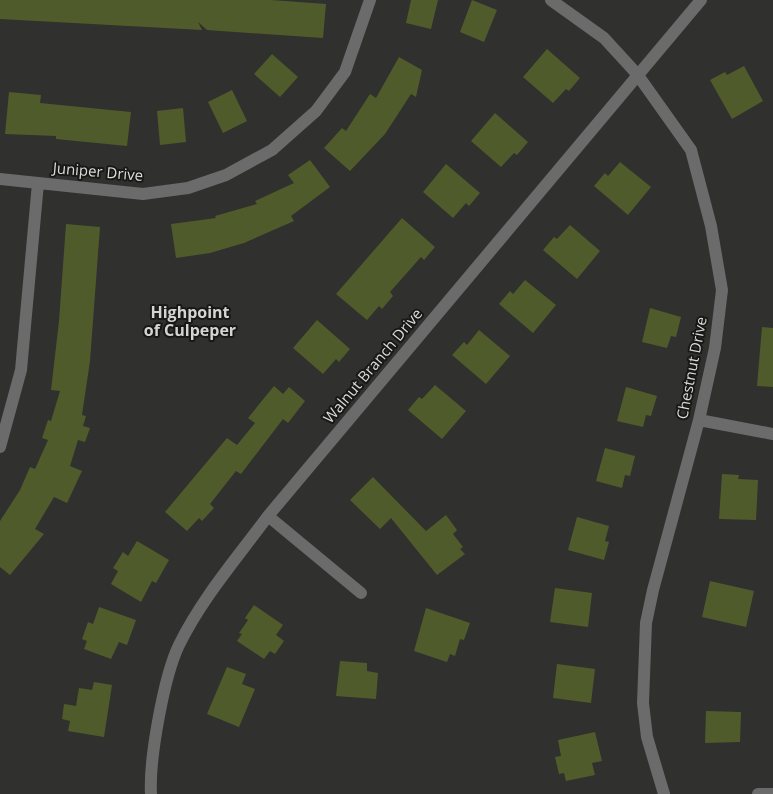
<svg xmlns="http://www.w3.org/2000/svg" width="773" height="794" viewBox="0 0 773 794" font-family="'Open Sans',sans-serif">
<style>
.building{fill:#505b2b}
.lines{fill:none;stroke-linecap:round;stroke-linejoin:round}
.minor{stroke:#6a6b6a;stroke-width:12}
.labels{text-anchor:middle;stroke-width:4;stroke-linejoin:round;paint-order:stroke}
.street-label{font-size:15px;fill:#dbdcda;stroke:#181817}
.neighbourhood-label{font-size:16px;font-weight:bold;fill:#d4d5d2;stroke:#181817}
</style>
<rect width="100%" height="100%" fill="#30302e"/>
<path class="building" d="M 0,0 L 271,0 L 326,4 L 323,38 L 207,30 L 198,22 L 202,30 L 0,19 Z
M 411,0 L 438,0 L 431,29 L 406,23 Z
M 472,0 L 497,10 L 484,42 L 460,32 Z
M 547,49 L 580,78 L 569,91 L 566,89 L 553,103 L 523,77 Z
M 272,54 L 298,77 L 280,97 L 254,74 Z
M 399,57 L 422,70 L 416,97 L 411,94 L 385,134 L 350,171 L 324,148 L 342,128 L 346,131 L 370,94 L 376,98 Z
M 744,66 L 763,101 L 732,119 L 710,80 L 725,72 L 727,75 Z
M 232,90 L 247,121 L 223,133 L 208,102 Z
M 9,92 L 41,95 L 40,103 L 131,112 L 127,146 L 56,139 L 56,136 L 5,134 Z
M 183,108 L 186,142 L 160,145 L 157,111 Z
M 495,113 L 528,142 L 517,155 L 514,153 L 501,167 L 471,141 Z
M 310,160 L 330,187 L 291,216 L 294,221 L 244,243 L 210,253 L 176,258 L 171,224 L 216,218 L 215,216 L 257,204 L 255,201 L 294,183 L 288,175 Z
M 620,162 L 651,187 L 628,215 L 594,186 L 605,173 L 608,176 Z
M 446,164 L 480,193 L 469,206 L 466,203 L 453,218 L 423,192 Z
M 402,218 L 435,247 L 424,260 L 421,257 L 390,292 L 393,296 L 382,309 L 379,306 L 367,320 L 336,294 Z
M 66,224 L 100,227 L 90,361 L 82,415 L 86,416 L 83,426 L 90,428 L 85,442 L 78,440 L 70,466 L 82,471 L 67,503 L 54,497 L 35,529 L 44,534 L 10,575 L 0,567 L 0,521 L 20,490 L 30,467 L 35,469 L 48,440 L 42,438 L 48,420 L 51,421 L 60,391 L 51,390 L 59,321 Z
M 570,225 L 600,251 L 577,279 L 543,250 L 554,237 L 557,239 Z
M 525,280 L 556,305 L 533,333 L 499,304 L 510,291 L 513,294 Z
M 650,308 L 681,317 L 676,337 L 671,336 L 667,348 L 642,342 Z
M 317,320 L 350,349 L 339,362 L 336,359 L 323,374 L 293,348 Z
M 762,327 L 773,328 L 773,387 L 757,386 Z
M 479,330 L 510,356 L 486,384 L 452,355 L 464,342 L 467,345 Z
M 435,385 L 466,411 L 442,439 L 408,410 L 419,397 L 422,399 Z
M 274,386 L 283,394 L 289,387 L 305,401 L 288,423 L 283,419 L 241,474 L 236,471 L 210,504 L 214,508 L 202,521 L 199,518 L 187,531 L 165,512 L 227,438 L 237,445 L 255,423 L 248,418 Z
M 626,387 L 657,396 L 651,416 L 646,415 L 643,427 L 617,421 Z
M 605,448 L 635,456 L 630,476 L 625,475 L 622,488 L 596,481 Z
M 722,474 L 739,475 L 738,479 L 758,480 L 756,520 L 719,519 Z
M 373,477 L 426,531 L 446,515 L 457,530 L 453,534 L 463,547 L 460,549 L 465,554 L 437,575 L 391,518 L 380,529 L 350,500 Z
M 577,517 L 609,526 L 605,541 L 609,542 L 604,560 L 568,550 Z
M 137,541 L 169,560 L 156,583 L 152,581 L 141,602 L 111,584 L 118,571 L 113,568 L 123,552 L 128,556 Z
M 710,581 L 754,591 L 746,627 L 702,617 Z
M 555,588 L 592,593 L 588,627 L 550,622 Z
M 254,605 L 283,625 L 276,635 L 284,641 L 275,654 L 270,651 L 264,659 L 237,641 L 242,634 L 239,633 L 248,620 L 245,618 Z
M 99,607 L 136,620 L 127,645 L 119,642 L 111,659 L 84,649 L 87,641 L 82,639 L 88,622 L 93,624 Z
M 426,608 L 470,623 L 464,640 L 460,639 L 455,656 L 450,654 L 447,662 L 414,651 Z
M 340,661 L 367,663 L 367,671 L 378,673 L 376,699 L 336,696 Z
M 557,664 L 595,669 L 591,703 L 553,698 Z
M 227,667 L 246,674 L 242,684 L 255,689 L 239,727 L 207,714 Z
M 94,682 L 112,685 L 104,737 L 68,731 L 70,721 L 62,719 L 64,704 L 76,706 L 79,688 L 92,690 Z
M 706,711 L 741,712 L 740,742 L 705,743 Z
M 595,732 L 602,761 L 592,763 L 595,775 L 566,781 L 564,773 L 559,774 L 555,757 L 561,756 L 558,740 Z"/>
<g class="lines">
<path class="minor" d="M 551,0 L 604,38 L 637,74 L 691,150 L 711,226 L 722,290 L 715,348 L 699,420 L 653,590 L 646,623 L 643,703 L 647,737 L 664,794
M 0,179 L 143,194 L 188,188 L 226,175 L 272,150 L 316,111 L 345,72 L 370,0
M 699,420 L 773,434
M 0,447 L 21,370 L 38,183
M 268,516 L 361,593
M 151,794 C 149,759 164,676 179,645 C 202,598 237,558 268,516 L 701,0
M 758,794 L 773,794"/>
</g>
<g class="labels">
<g class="street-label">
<text transform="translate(98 172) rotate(5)" y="5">Juniper Drive</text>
<text transform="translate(373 366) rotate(-50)" y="5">Walnut Branch Drive</text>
<text transform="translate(692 368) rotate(-79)" y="5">Chestnut Drive</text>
</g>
<g class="neighbourhood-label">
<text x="190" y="318">Highpoint<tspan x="190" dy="18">of Culpeper</tspan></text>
</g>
</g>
</svg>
